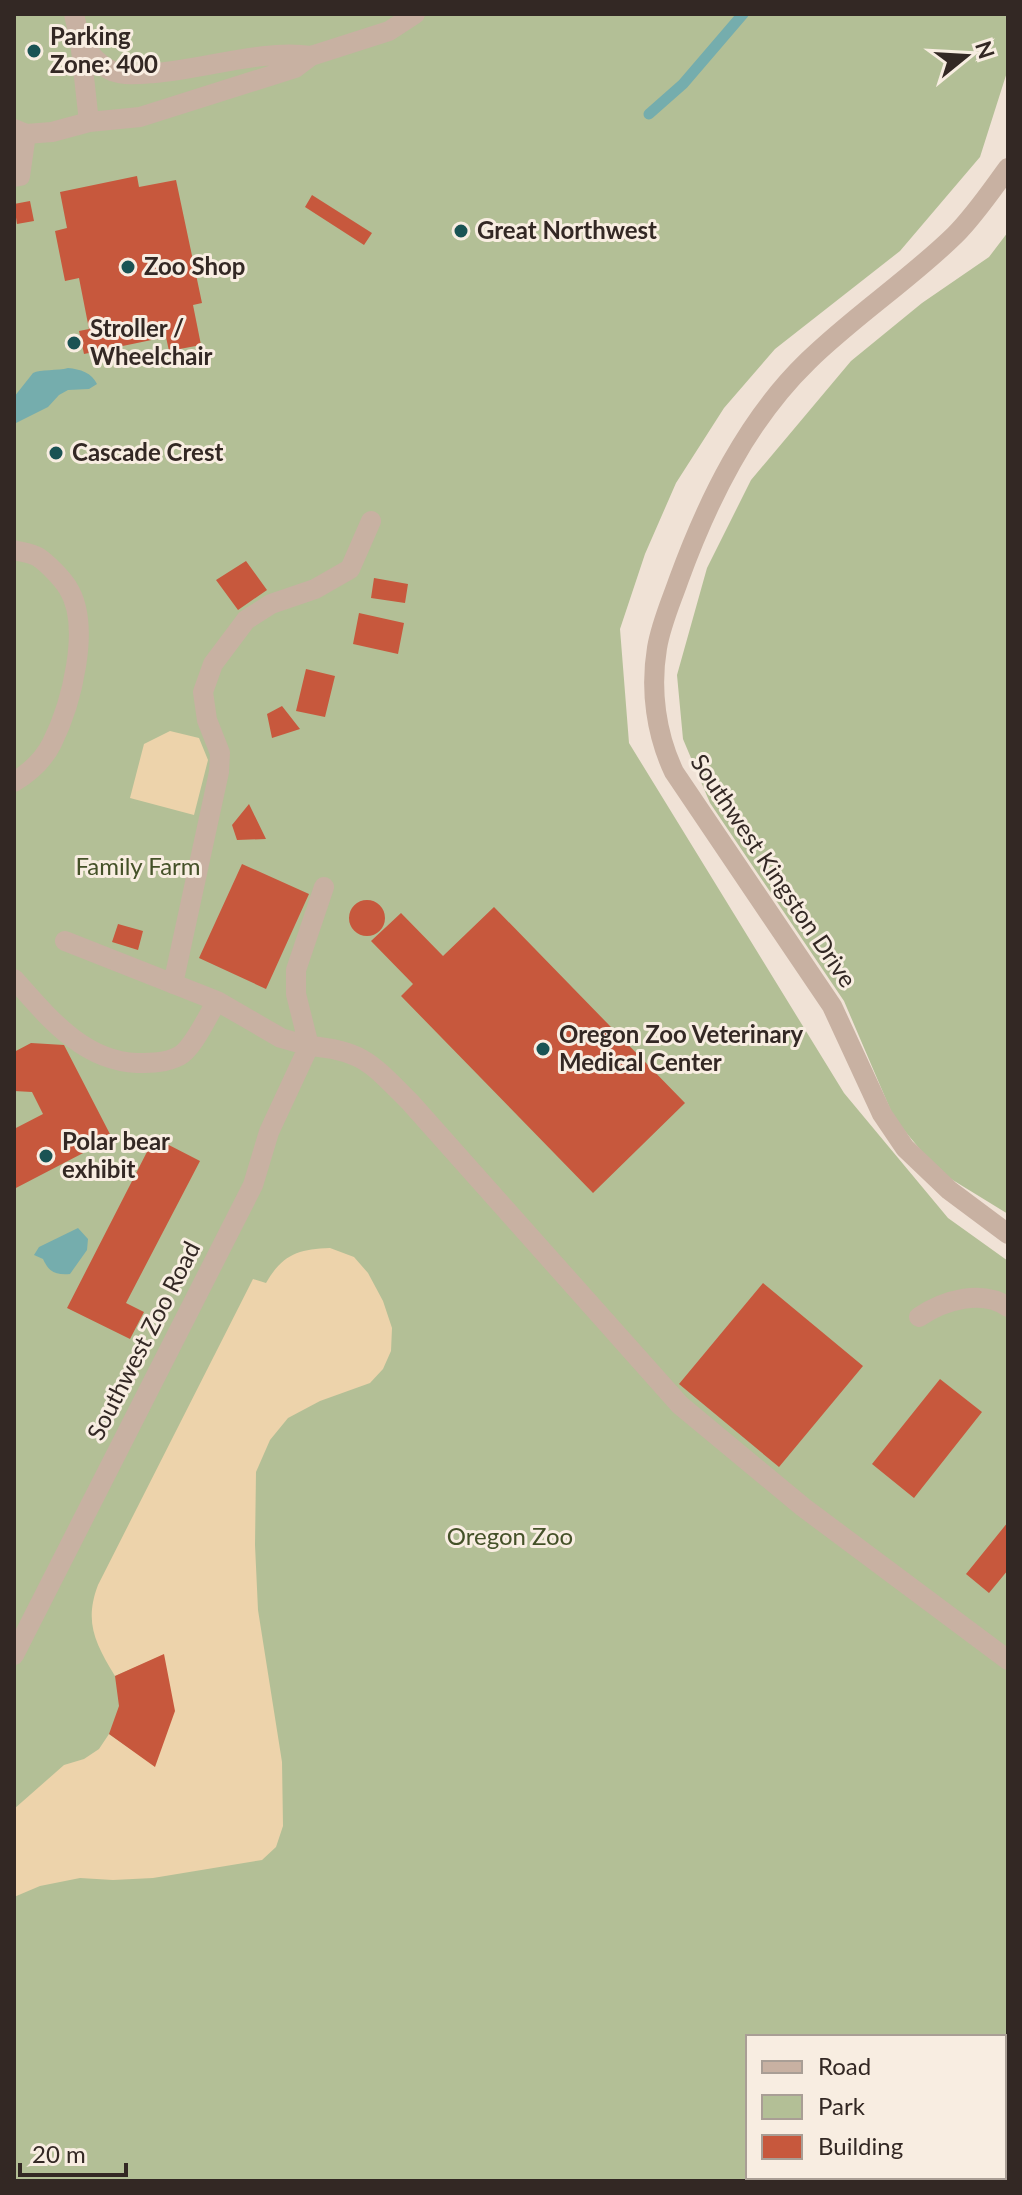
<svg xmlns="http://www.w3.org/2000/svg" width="1022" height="2195" viewBox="0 0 1022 2195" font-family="Lato,sans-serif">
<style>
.green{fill:#b3bf96;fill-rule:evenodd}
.sand{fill:#edd3ab}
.water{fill:#75adad}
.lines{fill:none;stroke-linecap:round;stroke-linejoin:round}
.stream{stroke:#75adad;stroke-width:11}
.building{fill:#c7583d}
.minor{stroke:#c8b1a2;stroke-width:20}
.poi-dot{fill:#1a5354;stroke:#f8ede1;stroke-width:3}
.labels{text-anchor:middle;stroke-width:6;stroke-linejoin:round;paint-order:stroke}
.poi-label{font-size:24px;font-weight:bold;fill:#332824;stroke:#f8ede1;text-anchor:start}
.park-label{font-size:24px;fill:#445128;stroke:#f8ede1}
.street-label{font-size:24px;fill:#332824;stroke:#f8ede1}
</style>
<rect width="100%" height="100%" fill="#f0e2d6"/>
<path class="green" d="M 14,14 L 1008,14 L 1008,69 L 980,157 L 900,251 L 775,349 L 724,408 L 676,483 L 645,554 L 620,629 L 629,743 L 844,1093 L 948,1218 L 1008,1261 L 1008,2181 L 14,2181 ZM 748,2037 L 1004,2037 L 1004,2177 L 748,2177 Z
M 1008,232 L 1008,1214 L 938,1171 L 894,1118 L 844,1001 L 710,803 L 683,739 L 677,675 L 707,568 L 751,480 L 851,361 L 922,303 L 989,257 Z"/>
<path class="sand" d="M 170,731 L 199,738 L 208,760 L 194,815 L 130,798 L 144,744 Z
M 330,1248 L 354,1257 L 368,1273 L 383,1301 L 392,1328 L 391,1351 L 383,1369 L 370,1383 L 320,1401 L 288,1418 L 270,1440 L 256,1472 L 255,1545 L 258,1610 L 282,1762 L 283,1826 L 276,1847 L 262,1860 L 153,1878 L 113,1880 L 80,1878 L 40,1886 L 14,1897 L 14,1809 L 64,1765 L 84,1759 L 99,1749 L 109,1734 L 155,1766 L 163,1655 L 115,1676 C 95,1643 84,1622 98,1585 L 253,1279 L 266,1283 C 282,1255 298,1249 330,1248 Z"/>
<path class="water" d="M 68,368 C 80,369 92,373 97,384 L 89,389 L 68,390 L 59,395 L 48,407 L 14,424 L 14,397 L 33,373 C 40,369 58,371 68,368 Z
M 78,1228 L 88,1239 L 87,1250 L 70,1274 C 55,1275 49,1272 43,1259 L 34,1255 L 39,1247 Z"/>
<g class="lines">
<path class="stream" d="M 649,114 L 683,84 L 743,14"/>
</g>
<path class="building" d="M 137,176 L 139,187 L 176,180 L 202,303 L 193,305 L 201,345 L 169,351 L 166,337 L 84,354 L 79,331 L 89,329 L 79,278 L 65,281 L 55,231 L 67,228 L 60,192 Z
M 312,195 L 372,233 L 364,245 L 305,207 Z
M 30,201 L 34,221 L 17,224 L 14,204 Z
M 246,561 L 267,590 L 238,610 L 216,580 Z
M 374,578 L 408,584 L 405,603 L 371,598 Z
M 359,613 L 404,623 L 398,654 L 353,644 Z
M 306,669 L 335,676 L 325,717 L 296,711 Z
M 282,706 L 300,729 L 272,738 L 267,714 Z
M 249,804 L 266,839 L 237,840 L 232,825 Z
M 242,864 L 309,894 L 266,989 L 199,958 Z
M349 918a18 18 0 1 1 36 0a18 18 0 1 1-36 0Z
M 494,907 L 685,1103 L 593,1193 L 401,996 L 413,984 L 371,941 L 401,913 L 443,956 Z
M 118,924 L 143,931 L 138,950 L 112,942 Z
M 31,1043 L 64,1045 L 112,1138 L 14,1189 L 14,1129 L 43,1114 L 32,1092 L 14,1091 L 14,1052 Z
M 163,1142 L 200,1161 L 126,1303 L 144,1312 L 130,1339 L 67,1308 L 150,1146 Z
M 763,1283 L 863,1366 L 779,1467 L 679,1384 Z
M 940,1379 L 982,1412 L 914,1498 L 872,1464 Z
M 1008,1522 L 1008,1570 L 989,1593 L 966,1574 Z
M 164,1654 L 175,1711 L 155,1767 L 109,1734 L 119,1706 L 115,1676 Z"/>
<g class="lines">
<path class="minor" d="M 74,14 L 80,41 L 89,122
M 80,41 C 89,52 98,65 112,71 C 126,76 141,74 155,73 C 205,69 263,49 311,56
M 14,129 L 26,134 L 52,132 L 89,122 L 140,117 L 295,68 L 311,56 L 389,31 L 415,14
M 1008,168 C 991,191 975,215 955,235 C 909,280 854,316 808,361 C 747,420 708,500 679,579 C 671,602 661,624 657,648 C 650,690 656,734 674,772 L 832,1006 L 882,1114 L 905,1148 L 949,1190 L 1008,1234
M 14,177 L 20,176 L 26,134
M 14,550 C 21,552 32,553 38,557 C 47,563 62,578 68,588 C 92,626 71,705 52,743 C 44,759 29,773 14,782
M 324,887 L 296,970 L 296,994 L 309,1046 C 363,1050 373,1065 410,1102 L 680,1405 L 803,1507 L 1008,1660
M 14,979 C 48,1017 83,1061 137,1063 C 151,1063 166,1063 179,1056 C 193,1049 208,1015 217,1001
M 173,984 L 219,772 L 220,753 L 207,720 L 203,692 L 213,664 L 246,620 L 271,604 L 315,589 L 350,569 L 371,521
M 919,1317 C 944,1300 982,1289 1008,1307
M 14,1655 L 253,1185 L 269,1132 L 309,1046 L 281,1038 L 217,1001 L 65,941"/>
</g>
<g class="poi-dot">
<circle cx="34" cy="51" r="8"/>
<circle cx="461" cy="231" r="8"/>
<circle cx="128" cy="267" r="8"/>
<circle cx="74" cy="343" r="8"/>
<circle cx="56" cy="453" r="8"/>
<circle cx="543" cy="1049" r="8"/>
<circle cx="46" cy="1156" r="8"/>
</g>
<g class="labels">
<g class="poi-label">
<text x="50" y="45">Parking<tspan x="50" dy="28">Zone: 400</tspan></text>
<text x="477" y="239">Great Northwest</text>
<text x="144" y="275">Zoo Shop</text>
<text x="90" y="337">Stroller /<tspan x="90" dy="28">Wheelchair</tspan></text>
<text x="72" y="461">Cascade Crest</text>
<text x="559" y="1043">Oregon Zoo Veterinary<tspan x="559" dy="28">Medical Center</tspan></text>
<text x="62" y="1150">Polar bear<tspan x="62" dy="28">exhibit</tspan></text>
</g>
<g class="park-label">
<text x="138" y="875">Family Farm</text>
<text x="510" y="1545">Oregon Zoo</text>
</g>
<g class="street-label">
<text transform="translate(773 871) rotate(56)" y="8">Southwest Kingston Drive</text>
<text transform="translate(144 1341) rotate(-63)" y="8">Southwest Zoo Road</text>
</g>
</g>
<rect width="1022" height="2195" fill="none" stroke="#332824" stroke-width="32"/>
<rect x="746" y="2035" width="260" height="144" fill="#f8ede1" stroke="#a99e95" stroke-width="2"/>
<rect x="762" y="2061" width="40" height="12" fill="#c8b1a2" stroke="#a99e95" stroke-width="2"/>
<text x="818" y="2075" font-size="24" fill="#332824">Road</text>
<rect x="762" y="2095" width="40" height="24" fill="#b3bf96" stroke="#a99e95" stroke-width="2"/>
<text x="818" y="2115" font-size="24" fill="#332824">Park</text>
<rect x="762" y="2135" width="40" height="24" fill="#c7583d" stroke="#a99e95" stroke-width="2"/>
<text x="818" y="2155" font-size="24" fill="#332824">Building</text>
<g transform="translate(966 56) rotate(72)" stroke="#f8ede1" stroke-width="6" paint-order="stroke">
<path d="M0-6L14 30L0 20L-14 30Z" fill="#332824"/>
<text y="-12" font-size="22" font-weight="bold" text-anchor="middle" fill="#332824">N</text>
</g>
<path d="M20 2163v12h106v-12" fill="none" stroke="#332824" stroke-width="4"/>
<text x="32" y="2163" font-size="24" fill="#332824" stroke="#f8ede1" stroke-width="6" paint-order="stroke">20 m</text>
</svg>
